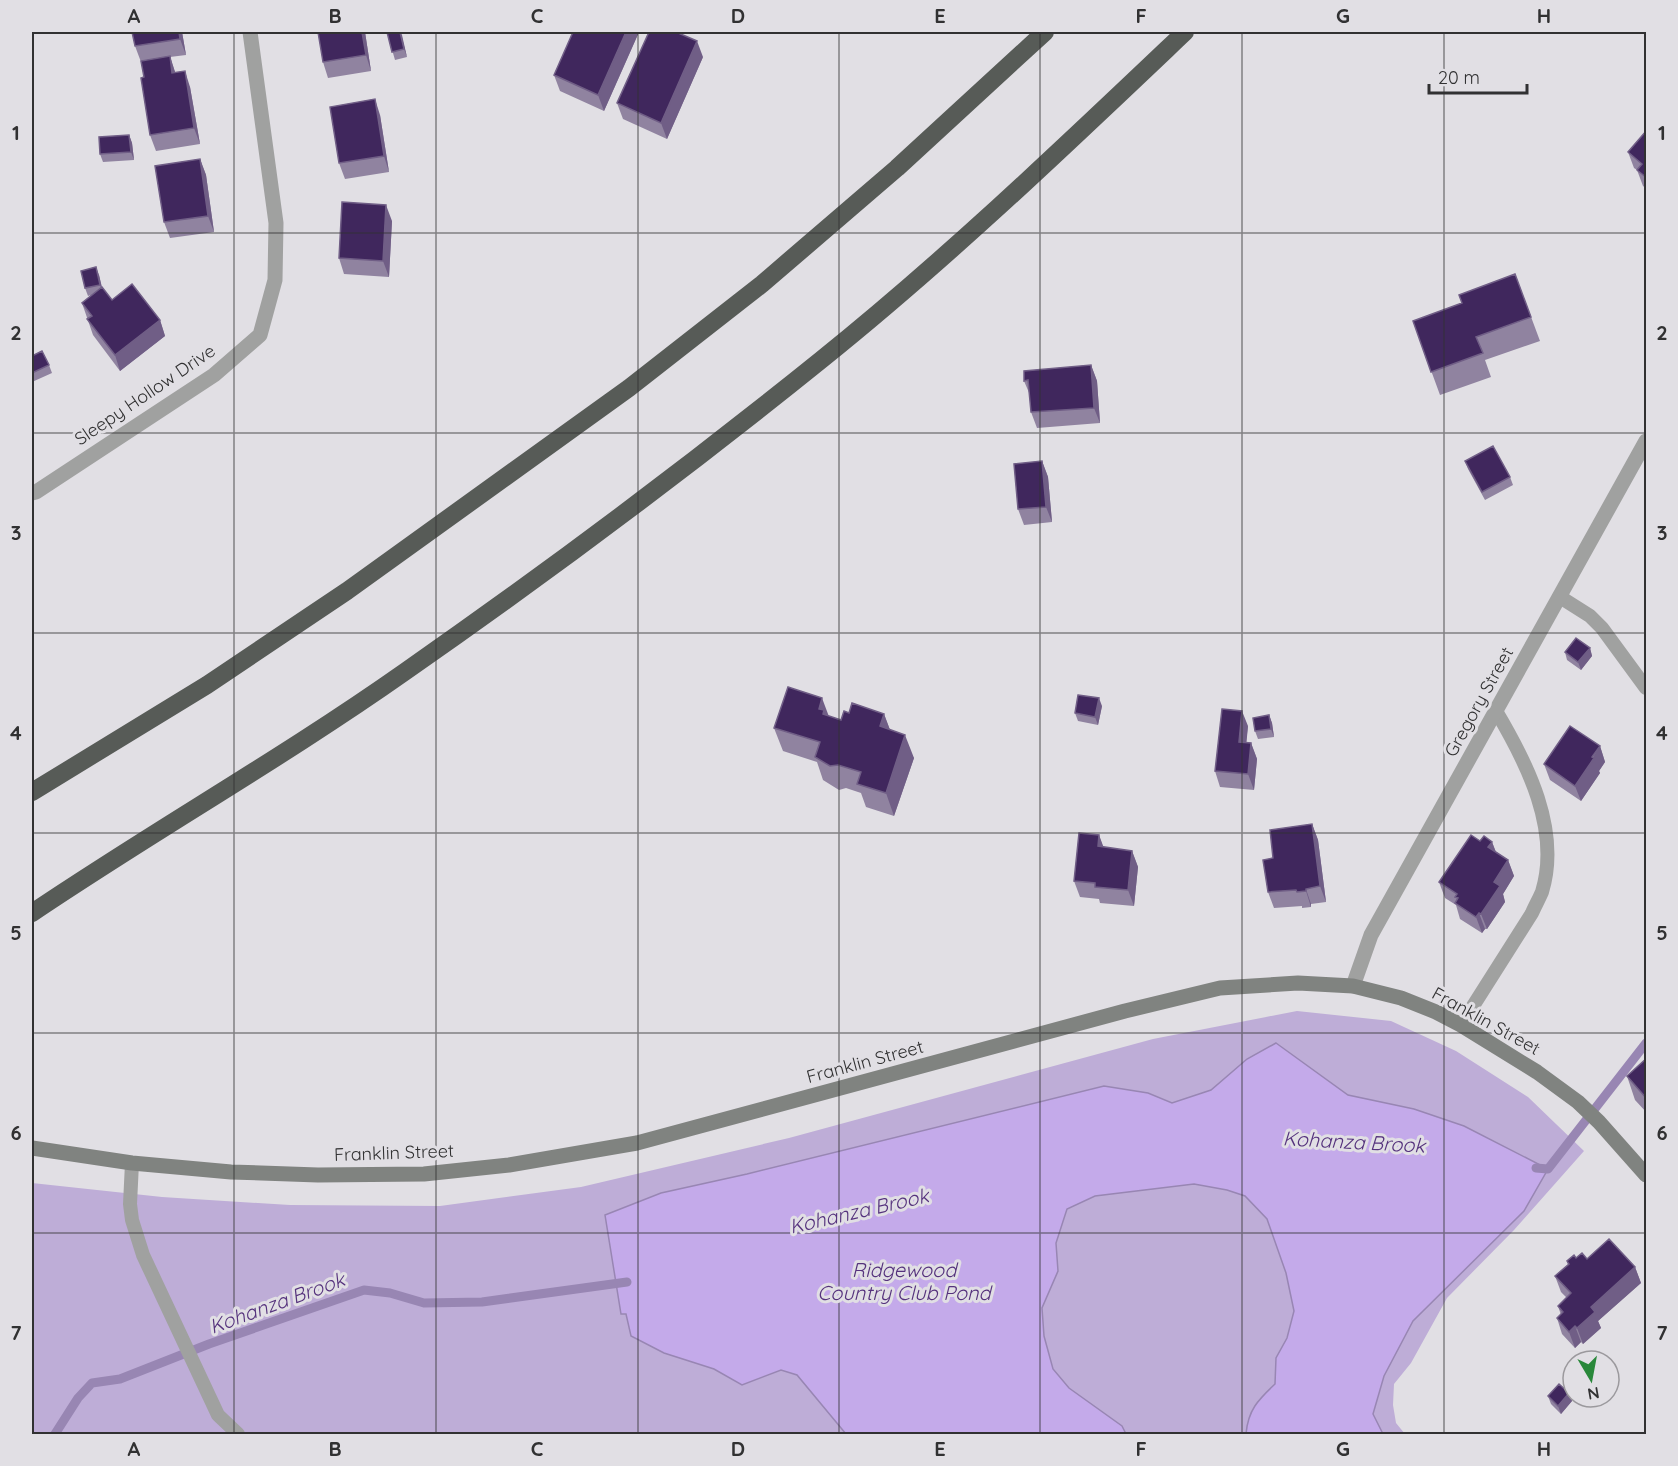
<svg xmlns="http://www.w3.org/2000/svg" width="1678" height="1466" viewBox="0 0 1678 1466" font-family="Quicksand,sans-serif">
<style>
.green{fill:#beadd7}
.water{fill:#c4aaea;stroke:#9886b3;stroke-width:1.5}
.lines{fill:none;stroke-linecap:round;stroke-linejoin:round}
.stream{stroke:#9886b3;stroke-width:9}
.service{stroke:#a0a1a0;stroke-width:14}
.minor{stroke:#a0a1a0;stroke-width:15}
.secondary{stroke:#808380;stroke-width:15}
.motorway{stroke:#575b57;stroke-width:18}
.wall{fill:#9083a0}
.shaded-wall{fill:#705e86}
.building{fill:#40275d;stroke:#705e86;stroke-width:1.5}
.grid{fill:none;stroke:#313132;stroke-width:1.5;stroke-opacity:0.55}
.labels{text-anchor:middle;stroke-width:6;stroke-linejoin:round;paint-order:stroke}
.street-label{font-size:18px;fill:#313132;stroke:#e1dfe4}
.water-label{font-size:20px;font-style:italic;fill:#55327d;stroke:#e1dfe4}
.neatline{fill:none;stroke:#313132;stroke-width:2}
.grid-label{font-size:20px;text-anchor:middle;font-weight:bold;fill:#313132}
</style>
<rect width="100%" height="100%" fill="#e1dfe4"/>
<path class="green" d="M 1297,1011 L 1391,1021 L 1456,1051 L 1528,1097 L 1584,1151 L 1514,1230 L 1447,1298 L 1411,1363 L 1394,1384 L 1393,1405 L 1396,1423 L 1405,1434 L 32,1434 L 32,1183 L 162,1197 L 290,1205 L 440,1206 L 581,1187 L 789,1138 L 1153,1039 Z"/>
<path class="water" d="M 1276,1043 L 1348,1095 L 1414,1109 L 1464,1126 L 1548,1169 L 1524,1211 L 1413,1321 L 1384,1376 L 1373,1414 L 1383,1434 L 1246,1434 C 1248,1410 1258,1400 1275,1384 L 1276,1358 L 1287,1338 L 1294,1311 L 1286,1273 L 1267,1219 L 1245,1196 L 1227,1190 L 1194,1184 L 1095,1196 L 1067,1209 L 1056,1243 L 1058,1271 L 1042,1308 L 1044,1336 L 1053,1369 L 1069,1388 L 1122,1426 L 1126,1434 L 846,1434 L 797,1375 L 781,1370 L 742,1385 L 714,1369 L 664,1353 L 631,1336 L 626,1314 L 621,1314 L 605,1215 L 661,1193 L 747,1174 L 1104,1086 L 1148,1093 L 1172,1103 L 1211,1090 L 1247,1059 Z"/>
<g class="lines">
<path class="stream" d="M 1536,1168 L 1548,1169 L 1646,1043
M 55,1434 L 78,1398 L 92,1383 L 120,1379 L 209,1344 L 364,1290 L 390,1293 L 424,1303 L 482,1302 L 627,1282"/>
<path class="service" d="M 1560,597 L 1590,616 L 1602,628 L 1646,688
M 1461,1025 L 1532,913 C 1535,906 1539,899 1542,892 C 1561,830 1527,763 1496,711
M 132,1163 L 130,1204 L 132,1220 L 143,1255 L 218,1415 L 238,1434"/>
<path class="minor" d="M 32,493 L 36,492 L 214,375 L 260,335 L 275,280 L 276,223 L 250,32
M 1353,986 L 1371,935 L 1646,441"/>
<path class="secondary" d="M 32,1148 L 132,1163 L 231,1172 L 318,1175 L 424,1174 L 509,1165 L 637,1143 L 1125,1011 L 1220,988 L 1298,983 L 1353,986 L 1401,998 L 1436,1012 L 1461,1025 L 1537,1072 L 1578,1102 L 1599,1122 L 1646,1175"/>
<path class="motorway" d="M 32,792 L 207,685 L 347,591 L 629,388 L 762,284 L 897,168 L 1045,32
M 32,913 C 155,830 284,757 406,671 C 548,572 687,468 821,360 C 948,258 1067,144 1185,32"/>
</g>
<path class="wall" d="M 132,32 L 182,32 L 186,55 L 170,57 L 175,72 L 190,87 L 200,144 L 156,151 L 150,135 L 144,77 L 141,62 L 135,46 Z
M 318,32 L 365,32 L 371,71 L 328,78 L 323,62 Z
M 387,32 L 400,32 L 407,57 L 395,60 Z
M 639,32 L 604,111 L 560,91 L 554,75 Z
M 703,57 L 667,139 L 623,119 L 617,103 Z
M 380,115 L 389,172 L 345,179 L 339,163 Z
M 1647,130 L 1647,189 L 1643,186 L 1637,170 L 1634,168 L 1628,152 Z
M 129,135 L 132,143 L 134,160 L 103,162 L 100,154 Z
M 200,159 L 206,175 L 214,232 L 170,238 L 164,222 Z
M 392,221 L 389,277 L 344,274 L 339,258 Z
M 1515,274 L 1540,341 L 1485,360 L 1491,377 L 1440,395 L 1413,321 L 1462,303 Z
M 99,275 L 102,287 L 112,300 L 160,320 L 165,336 L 120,371 L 93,335 L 82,303 L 91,295 L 88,296 L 85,288 Z
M 32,356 L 49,365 L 52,373 L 32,382 Z
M 1091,365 L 1097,381 L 1100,423 L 1037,428 L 1031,412 L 1030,395 L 1024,381 Z
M 1042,461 L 1048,477 L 1052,522 L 1024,525 L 1018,509 Z
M 1465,461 L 1510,477 L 1513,485 L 1485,500 L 1468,469 Z
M 1590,648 L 1592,656 L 1581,670 L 1567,660 L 1565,652 Z
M 1102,706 L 1098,725 L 1078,721 L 1075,713 Z
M 849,713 L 884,714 L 890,730 L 914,758 L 894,816 L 866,807 L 861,793 L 846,788 L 839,790 L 823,780 L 817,762 L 783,751 L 774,728 L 829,716 L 841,720 Z
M 1269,715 L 1272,723 L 1274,737 L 1258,739 L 1255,731 Z
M 1248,726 L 1246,742 L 1251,743 L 1257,759 L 1254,790 L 1220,787 L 1215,771 Z
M 1600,746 L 1605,762 L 1599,771 L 1600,773 L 1581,801 L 1550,780 L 1544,764 Z
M 1312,824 L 1318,840 L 1326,902 L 1311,904 L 1311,907 L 1302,908 L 1302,906 L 1274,908 L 1268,892 L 1273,858 Z
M 1099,835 L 1103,847 L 1132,851 L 1138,867 L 1134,906 L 1100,903 L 1099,899 L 1080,897 L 1074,881 Z
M 1480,841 L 1492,842 L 1496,852 L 1508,860 L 1514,876 L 1503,894 L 1505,902 L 1487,929 L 1485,929 L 1482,933 L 1460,919 L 1456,905 L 1445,898 L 1439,882 Z
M 1647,1058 L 1647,1113 L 1635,1100 L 1627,1076 Z
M 1576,1258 L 1587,1259 L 1635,1267 L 1641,1283 L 1598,1321 L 1601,1328 L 1583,1344 L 1581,1342 L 1575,1348 L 1562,1334 L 1557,1318 L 1561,1315 L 1558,1306 L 1567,1298 L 1561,1292 L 1555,1276 L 1568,1265 L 1567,1261 Z
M 1569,1393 L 1572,1401 L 1561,1414 L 1551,1404 L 1548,1396 Z"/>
<path class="shaded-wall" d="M 179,32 L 182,32 L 186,55 L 180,39 Z
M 362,32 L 365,32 L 371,71 L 366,55 Z
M 400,32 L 402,35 L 407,57 L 404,49 Z
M 626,32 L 639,32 L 604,111 L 598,95 Z
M 697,41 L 703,57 L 667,139 L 661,123 Z
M 170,56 L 175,72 L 172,73 Z
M 185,71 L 190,87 L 200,144 L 194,128 Z
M 375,99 L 380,115 L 389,172 L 384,156 Z
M 129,135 L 132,143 L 134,160 L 131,152 Z
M 200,159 L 206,175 L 214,232 L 208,216 Z
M 386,205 L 392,221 L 389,277 L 383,261 Z
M 96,267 L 99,275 L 103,293 L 100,285 Z
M 160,320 L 165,336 L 120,371 L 115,355 Z
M 1091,365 L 1097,381 L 1100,423 L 1094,408 Z
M 1042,461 L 1048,477 L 1052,522 L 1046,507 Z
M 1590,648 L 1592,656 L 1581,670 L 1578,662 Z
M 822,698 L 831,722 L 819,709 Z
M 1099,698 L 1102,706 L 1098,725 L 1095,717 Z
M 1242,711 L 1248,726 L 1245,758 L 1239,742 Z
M 884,714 L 893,738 L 880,726 Z
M 1269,715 L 1272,723 L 1274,737 L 1271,729 Z
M 905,735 L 914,758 L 894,816 L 886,793 Z
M 1251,743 L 1257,759 L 1254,790 L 1248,774 Z
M 1600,746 L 1605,762 L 1599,771 L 1600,773 L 1581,801 L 1575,786 Z
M 1312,824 L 1318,840 L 1326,902 L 1320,886 Z
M 1099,835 L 1105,851 L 1098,846 Z
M 1492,842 L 1498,858 L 1488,847 Z
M 1132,851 L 1138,867 L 1134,906 L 1128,890 Z
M 1508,860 L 1514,876 L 1503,894 L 1505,902 L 1487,929 L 1481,914 L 1494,882 Z
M 1306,889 L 1311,904 L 1311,907 L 1306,891 Z
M 1479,913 L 1485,929 L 1482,933 L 1476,917 Z
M 1635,1267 L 1641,1283 L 1598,1321 L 1601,1328 L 1583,1344 L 1577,1328 L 1591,1307 Z
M 1575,1326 L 1581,1342 L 1575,1348 L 1569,1332 Z
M 1569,1393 L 1572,1401 L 1561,1414 L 1558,1406 Z"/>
<path class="building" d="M 132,32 L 179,32 L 180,39 L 135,46 Z
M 318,32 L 362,32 L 366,55 L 323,62 Z
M 387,32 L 400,32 L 404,49 L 392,52 Z
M 573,32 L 626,32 L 598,95 L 554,75 Z
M 649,32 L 676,32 L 697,41 L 661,123 L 617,103 Z
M 170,56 L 172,73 L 185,71 L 194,128 L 150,135 L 141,78 L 144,77 L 141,61 Z
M 375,99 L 384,156 L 339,163 L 330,107 Z
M 1647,130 L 1647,178 L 1637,170 L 1642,164 L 1628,152 Z
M 129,135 L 131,152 L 100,154 L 99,137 Z
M 200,159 L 208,216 L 164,222 L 155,166 Z
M 342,202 L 386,205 L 383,261 L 339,258 Z
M 96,267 L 100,285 L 85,288 L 81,271 Z
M 1515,274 L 1531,317 L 1476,337 L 1483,353 L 1431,372 L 1413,321 L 1462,303 L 1459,295 Z
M 132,284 L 160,320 L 115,355 L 87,319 L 92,316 L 82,303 L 102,287 L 112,300 Z
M 42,351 L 49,365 L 32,373 L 32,356 Z
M 1091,365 L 1094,408 L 1031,412 L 1028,380 L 1024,381 L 1024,371 Z
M 1493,446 L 1510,477 L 1482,492 L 1465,461 Z
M 1042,461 L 1046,507 L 1018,509 L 1014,464 Z
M 1576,638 L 1590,648 L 1578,662 L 1565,652 Z
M 788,687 L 822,698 L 819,709 L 824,710 L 823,714 L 841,720 L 844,711 L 849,713 L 852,703 L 884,714 L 880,726 L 905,735 L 886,793 L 857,784 L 861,772 L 838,765 L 830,766 L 815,757 L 820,742 L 774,728 Z
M 1078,695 L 1099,698 L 1095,717 L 1075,713 Z
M 1222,709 L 1242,711 L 1239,742 L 1251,743 L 1248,774 L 1215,771 Z
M 1269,715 L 1271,729 L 1255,731 L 1253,718 Z
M 1570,726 L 1600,746 L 1592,757 L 1594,758 L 1575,786 L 1544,764 Z
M 1312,824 L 1320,886 L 1306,889 L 1306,891 L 1297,892 L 1296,890 L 1268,892 L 1263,860 L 1273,858 L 1270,830 Z
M 1079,833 L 1099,835 L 1098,846 L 1132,851 L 1128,890 L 1095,887 L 1095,883 L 1074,881 Z
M 1471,835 L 1480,841 L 1484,836 L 1492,842 L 1488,847 L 1508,860 L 1494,882 L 1500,886 L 1481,914 L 1479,913 L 1476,917 L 1455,903 L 1458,898 L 1455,897 L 1457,894 L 1439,882 Z
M 1647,1058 L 1647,1099 L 1627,1076 Z
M 1609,1239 L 1635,1267 L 1591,1307 L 1595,1312 L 1577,1328 L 1575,1326 L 1569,1332 L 1557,1318 L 1563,1312 L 1558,1306 L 1571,1293 L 1555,1276 L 1569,1264 L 1567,1261 L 1574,1255 L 1576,1258 L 1582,1253 L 1587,1259 Z
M 1559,1384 L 1569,1393 L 1558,1406 L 1548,1396 Z"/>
<path class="grid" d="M 234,32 L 234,1434M 436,32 L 436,1434M 638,32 L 638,1434M 839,32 L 839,1434M 1040,32 L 1040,1434M 1242,32 L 1242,1434M 1444,32 L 1444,1434M 32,233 L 1646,233M 32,433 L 1646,433M 32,633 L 1646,633M 32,833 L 1646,833M 32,1033 L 1646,1033M 32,1233 L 1646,1233"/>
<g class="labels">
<g class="street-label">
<text transform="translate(145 395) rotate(-34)" y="6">Sleepy Hollow Drive</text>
<text transform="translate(1479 702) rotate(-61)" y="6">Gregory Street</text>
<text transform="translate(1486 1021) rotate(29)" y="6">Franklin Street</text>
<text transform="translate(865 1062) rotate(-15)" y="6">Franklin Street</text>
<text transform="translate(394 1153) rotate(-2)" y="6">Franklin Street</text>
</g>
<g class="water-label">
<text transform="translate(1354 1142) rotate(3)" y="7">Kohanza Brook</text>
<text transform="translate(859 1211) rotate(-13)" y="7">Kohanza Brook</text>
<text x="904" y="1277">Ridgewood<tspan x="904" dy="23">Country Club Pond</tspan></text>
<text transform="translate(277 1303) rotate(-20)" y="7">Kohanza Brook</text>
</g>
</g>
<rect width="1678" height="1466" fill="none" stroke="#e1dfe4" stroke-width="66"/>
<g transform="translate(1591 1379) rotate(170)"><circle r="28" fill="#e1dfe4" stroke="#9b999d" stroke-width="1.5"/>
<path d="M0-4.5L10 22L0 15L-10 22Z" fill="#29883a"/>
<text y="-9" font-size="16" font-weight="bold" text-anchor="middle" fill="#313132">N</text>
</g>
<path d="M1429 84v9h98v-9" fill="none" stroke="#313132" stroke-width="3"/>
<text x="1438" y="84" font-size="18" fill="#313132" stroke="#e1dfe4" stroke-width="4.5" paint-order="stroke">20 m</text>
<rect x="33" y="33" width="1612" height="1400" class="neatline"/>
<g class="grid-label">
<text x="134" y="23">A</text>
<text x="335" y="23">B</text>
<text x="537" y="23">C</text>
<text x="738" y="23">D</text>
<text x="940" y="23">E</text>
<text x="1141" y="23">F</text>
<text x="1343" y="23">G</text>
<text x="1544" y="23">H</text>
<text x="16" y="140">1</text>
<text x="1662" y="140">1</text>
<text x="16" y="340">2</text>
<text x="1662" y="340">2</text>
<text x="16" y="540">3</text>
<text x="1662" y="540">3</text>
<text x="16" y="740">4</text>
<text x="1662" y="740">4</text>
<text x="16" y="940">5</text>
<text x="1662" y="940">5</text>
<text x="16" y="1140">6</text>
<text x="1662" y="1140">6</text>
<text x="16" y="1340">7</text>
<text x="1662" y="1340">7</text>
<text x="134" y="1456">A</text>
<text x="335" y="1456">B</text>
<text x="537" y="1456">C</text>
<text x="738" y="1456">D</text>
<text x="940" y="1456">E</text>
<text x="1141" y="1456">F</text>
<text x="1343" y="1456">G</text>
<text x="1544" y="1456">H</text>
</g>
</svg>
